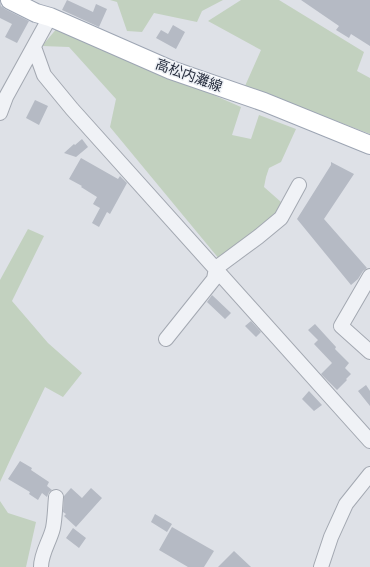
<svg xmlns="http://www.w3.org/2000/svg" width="370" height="567" viewBox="0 0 370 567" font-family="Lato,'Noto Sans JP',sans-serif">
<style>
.green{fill:#c2d1bf}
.building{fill:#b5bac4}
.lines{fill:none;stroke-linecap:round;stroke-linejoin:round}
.minor-casing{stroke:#a3a8b1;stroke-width:16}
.major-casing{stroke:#9da5b3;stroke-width:20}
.minor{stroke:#f0f2f6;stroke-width:14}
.major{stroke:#fff;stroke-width:18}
.labels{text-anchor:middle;stroke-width:3;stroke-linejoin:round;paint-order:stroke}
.street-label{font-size:14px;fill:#272e3e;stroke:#edf0f5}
</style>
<rect width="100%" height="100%" fill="#dee1e7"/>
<path class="green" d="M 110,0 L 223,0 L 202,11 L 197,22 L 154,13 L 142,32 L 127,31 L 117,2 Z
M 241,0 L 279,0 L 364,52 L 357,71 L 370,78 L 370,134 L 245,86 L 261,50 L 208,21 Z
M 58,27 L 241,107 L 232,135 L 251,139 L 259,115 L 296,129 L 281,162 L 269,168 L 266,177 L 264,187 L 281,202 L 275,217 L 220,260 L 110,127 L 116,99 L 69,47 L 42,46 Z
M 28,229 L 44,236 L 12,301 L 48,343 L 82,373 L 63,397 L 45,387 L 11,458 L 0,482 L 0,280 Z
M 0,501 L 8,513 L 36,522 L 26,567 L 0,567 Z"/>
<path class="building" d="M 67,0 L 93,12 L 96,4 L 107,9 L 99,27 L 62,10 Z
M 301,0 L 370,0 L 370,46 L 351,34 L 349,38 L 336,30 L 339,26 Z
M 0,2 L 1,6 L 5,9 L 29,21 L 17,43 L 5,37 L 12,24 L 0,18 Z
M 173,25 L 185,32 L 176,49 L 156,38 L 161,30 L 168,34 Z
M 35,100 L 48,106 L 39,125 L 26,118 Z
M 82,139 L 88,147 L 76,157 L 64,153 L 74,144 L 75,145 Z
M 81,158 L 118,179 L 120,176 L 127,183 L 110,214 L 107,212 L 99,227 L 92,223 L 100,208 L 93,204 L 97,197 L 81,187 L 82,186 L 69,179 Z
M 331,162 L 354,174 L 324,219 L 367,268 L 363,271 L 358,279 L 351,285 L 297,219 L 331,165 Z
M 212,295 L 231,313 L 225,319 L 207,302 Z
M 251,321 L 261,332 L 256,337 L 245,326 Z
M 315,324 L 336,347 L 335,349 L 349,363 L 345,368 L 351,374 L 346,379 L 347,380 L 337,390 L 321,374 L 332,363 L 314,344 L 318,340 L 308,330 Z
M 366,385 L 370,391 L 370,406 L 358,391 Z
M 309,391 L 322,405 L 314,411 L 302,399 Z
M 20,461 L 32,468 L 31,470 L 49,482 L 47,486 L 52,490 L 49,492 L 47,497 L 42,493 L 38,500 L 29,494 L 30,492 L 8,479 Z
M 71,488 L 82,498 L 91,488 L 102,498 L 76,527 L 64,516 L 66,514 L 63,512 L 64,496 Z
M 155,514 L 172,524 L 167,532 L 151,522 Z
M 172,527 L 214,551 L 204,567 L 188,567 L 159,550 Z
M 73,528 L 86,538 L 79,548 L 66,538 Z
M 234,551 L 251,567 L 218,567 Z"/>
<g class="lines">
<g class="minor-casing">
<path id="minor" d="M 34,47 L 44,75 L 72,109 L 370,441
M 0,113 L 6,97 L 50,17
M 370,276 L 341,326 L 370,352
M 166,339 L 214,279 L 216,268 L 258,237 L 281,218 L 299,185
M 41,567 C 41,553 50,541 53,528 C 55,518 55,507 56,497
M 321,567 L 331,537 L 346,504 L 370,474"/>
</g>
<g class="major-casing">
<path id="major" d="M 10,0 L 36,13 L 50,17 L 171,70 L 264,102 L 370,145"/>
</g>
<use href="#minor" class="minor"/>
<use href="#major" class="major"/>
</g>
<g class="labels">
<g class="street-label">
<text transform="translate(189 75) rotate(20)" y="5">高松内灘線</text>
</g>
</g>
</svg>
